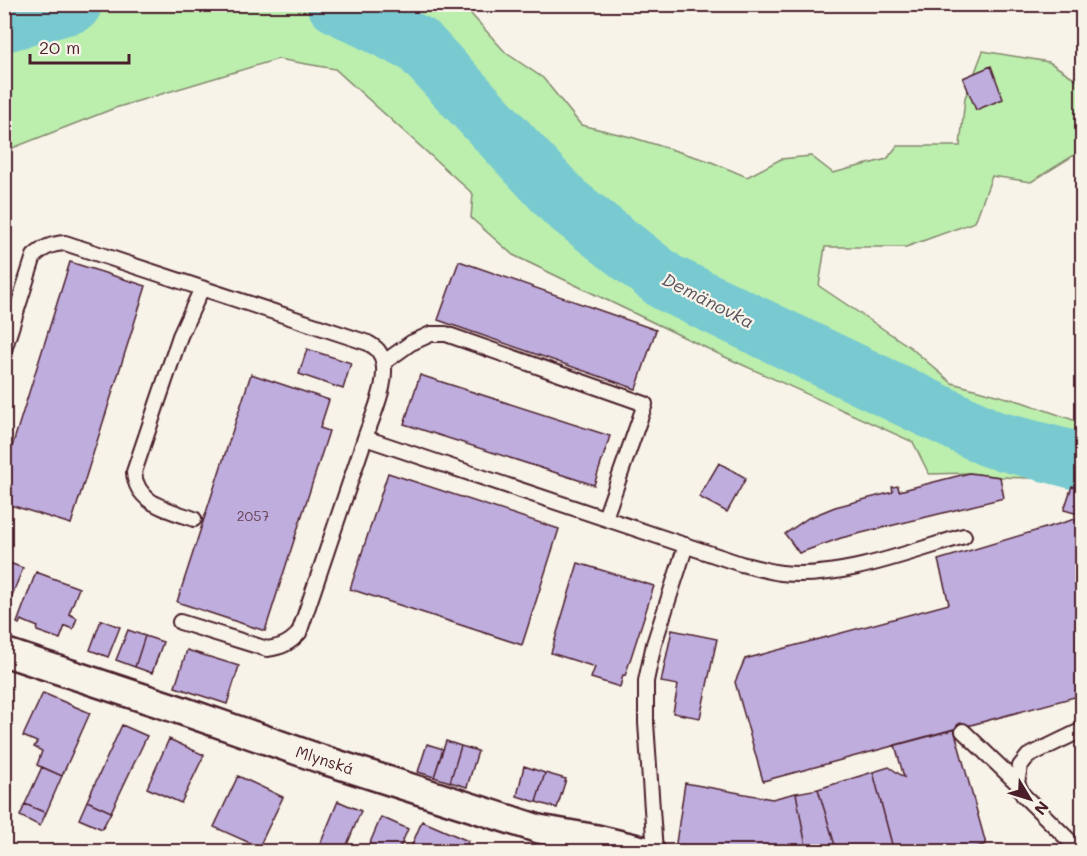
<svg xmlns="http://www.w3.org/2000/svg" width="1087" height="856" viewBox="0 0 1087 856" font-family="Mali,sans-serif">
<style>
.green{fill:#bceeae;stroke:#83866c;stroke-width:1.5}
.lines{fill:none;stroke-linecap:round;stroke-linejoin:round}
.river{stroke:#79cad0;stroke-width:58}
.building{fill:#bfadde;stroke:#4a1f2b;stroke-width:1.5}
.lane-casing{stroke:#4a1f2b;stroke-width:18}
.street-casing{stroke:#4a1f2b;stroke-width:32}
.lane{stroke:#f7f3e8;stroke-width:14}
.street{stroke:#f7f3e8;stroke-width:27}
.labels{text-anchor:middle;stroke-width:4.5;stroke-linejoin:round;paint-order:stroke}
.number-label{font-size:14px;fill:#674258}
.street-label{font-size:16px;fill:#4a1f2b;stroke:#f7f3e8}
.water-label{font-size:18px;font-style:italic;fill:#58525d;stroke:#f7f3e8}
</style>
<rect width="100%" height="100%" fill="#f7f3e8"/>
<filter id="ink" filterUnits="userSpaceOnUse"><feTurbulence type="fractalNoise" baseFrequency=".0167" numOctaves="2"/><feDisplacementMap in="SourceGraphic" scale="12" xChannelSelector="R" yChannelSelector="G"/><feConvolveMatrix kernelMatrix="1 2 1 2 8 2 1 2 1" color-interpolation-filters="sRGB"/></filter>
<g filter="url(#ink)">
<path class="green" d="M 5,5 L 463,5 L 506,53 L 543,78 L 581,125 L 631,137 L 709,161 L 747,177 L 781,159 L 811,156 L 833,173 L 887,159 L 897,146 L 960,146 L 965,98 L 983,51 L 1049,62 L 1082,83 L 1082,153 L 1076,154 L 1031,182 L 992,176 L 975,222 L 906,247 L 825,247 L 819,286 L 910,347 L 952,383 L 1022,402 L 1082,423 L 1082,480 L 1000,477 L 969,473 L 929,474 L 913,442 L 723,356 L 513,255 L 471,218 L 473,194 L 335,69 L 278,59 L 115,108 L 5,151 Z"/>
<g class="lines">
<path class="river" d="M 336,4 L 418,45 L 565,203 L 666,282 L 992,439 L 1082,462
M 4,23 L 73,4"/>
</g>
<path class="building" d="M 991,66 L 1003,99 L 976,110 L 963,78 Z
M 459,261 L 656,330 L 636,389 L 438,320 Z
M 70,262 L 146,286 L 71,524 L 4,503 L 4,472 Z
M 307,349 L 351,363 L 343,389 L 299,374 Z
M 251,374 L 329,400 L 320,428 L 329,431 L 265,631 L 177,602 Z
M 420,375 L 610,436 L 594,485 L 404,424 Z
M 719,463 L 746,478 L 727,512 L 699,497 Z
M 388,473 L 559,529 L 522,645 L 350,589 Z
M 969,473 L 1000,477 L 1004,498 L 841,538 L 799,553 L 785,534 L 808,518 L 835,507 L 893,492 L 892,487 L 898,486 L 899,491 Z
M 1072,486 L 1082,490 L 1082,515 L 1064,510 Z
M 1082,517 L 1082,695 L 763,781 L 735,682 L 745,659 L 949,604 L 938,560 Z
M 4,561 L 23,568 L 11,598 L 4,596 Z
M 578,563 L 654,586 L 625,676 L 623,675 L 620,687 L 591,678 L 595,667 L 551,653 Z
M 36,572 L 79,588 L 69,614 L 77,618 L 73,629 L 65,626 L 60,639 L 37,631 L 38,627 L 21,620 L 19,624 L 17,623 Z
M 101,620 L 120,627 L 108,657 L 90,650 Z
M 128,630 L 145,636 L 135,667 L 116,660 Z
M 672,630 L 717,639 L 700,718 L 673,713 L 678,685 L 661,682 Z
M 145,636 L 163,642 L 152,673 L 135,667 Z
M 187,650 L 239,666 L 227,704 L 175,687 Z
M 43,693 L 90,713 L 62,776 L 37,765 L 42,751 L 34,747 L 37,742 L 23,736 Z
M 122,725 L 147,736 L 111,812 L 87,801 Z
M 954,729 L 986,844 L 963,852 L 894,852 L 873,772 L 889,767 L 904,777 L 895,745 Z
M 169,739 L 204,755 L 181,803 L 147,788 Z
M 446,741 L 461,746 L 450,782 L 434,777 Z
M 427,744 L 443,749 L 434,777 L 418,772 Z
M 461,746 L 478,751 L 467,787 L 450,782 Z
M 524,766 L 545,773 L 536,802 L 517,796 Z
M 42,767 L 62,776 L 46,813 L 25,804 Z
M 873,772 L 894,852 L 837,852 L 818,789 Z
M 545,773 L 566,779 L 557,808 L 536,802 Z
M 238,776 L 283,797 L 259,847 L 214,827 Z
M 685,783 L 772,799 L 796,793 L 807,852 L 682,852 L 676,843 Z
M 818,789 L 837,852 L 807,852 L 796,793 Z
M 87,801 L 111,812 L 102,829 L 79,819 Z
M 338,801 L 361,811 L 344,852 L 317,852 Z
M 25,804 L 46,813 L 40,826 L 20,816 Z
M 381,817 L 408,829 L 398,852 L 366,852 Z
M 422,821 L 468,841 L 464,852 L 409,852 Z"/>
<g class="lines">
<g class="lane-casing">
<path id="lane" d="M 4,350 L 34,256 C 44,247 52,244 65,243 L 368,343 C 371,345 377,348 379,352 C 394,372 372,417 365,438 L 741,564 C 754,567 767,571 781,573 C 839,580 909,552 964,536
M 383,363 L 411,343 L 431,334 L 446,334 L 645,404 L 605,518
M 194,519 C 169,510 136,504 134,472 L 180,336 L 202,288
M 180,622 L 267,649 C 281,647 289,644 299,633 L 365,438
M 963,731 L 1017,783
M 655,852 L 646,723 L 646,681 L 654,644 L 686,545
M 1081,852 L 1023,795 L 1017,783 L 1020,766 L 1028,756 L 1082,730"/>
</g>
<g class="street-casing">
<path id="street" d="M 4,652 L 180,710 L 321,759 L 539,829 L 597,839 L 651,852"/>
</g>
<use href="#lane" class="lane"/>
<use href="#street" class="street"/>
</g>
</g>
<g class="labels">
<g class="number-label">
<text x="253" y="521">2057</text>
</g>
<g class="street-label">
<text transform="translate(325 760) rotate(18)" y="6">Mlynská</text>
</g>
<g class="water-label">
<text transform="translate(708 301) rotate(27)" y="6">Demänovka</text>
</g>
</g>
<rect width="1087" height="856" fill="none" stroke="#f7f3e8" stroke-width="24"/>
<rect x="12" y="12" width="1063" height="832" fill="none" stroke="#4a1f2b" stroke-width="2" filter="url(#ink)"/>
<g transform="translate(1030 799) rotate(128)" stroke="#f7f3e8" stroke-width="4.5" paint-order="stroke">
<path d="M0-4.5L10 22L0 15L-10 22Z" fill="#4a1f2b"/>
<text y="-9" font-size="16" font-weight="bold" text-anchor="middle" fill="#4a1f2b">N</text>
</g>
<path d="M30 54v9h99v-9" fill="none" stroke="#4a1f2b" stroke-width="3"/>
<text x="39" y="54" font-size="18" fill="#4a1f2b" stroke="#f7f3e8" stroke-width="4.5" paint-order="stroke">20 m</text>
</svg>
